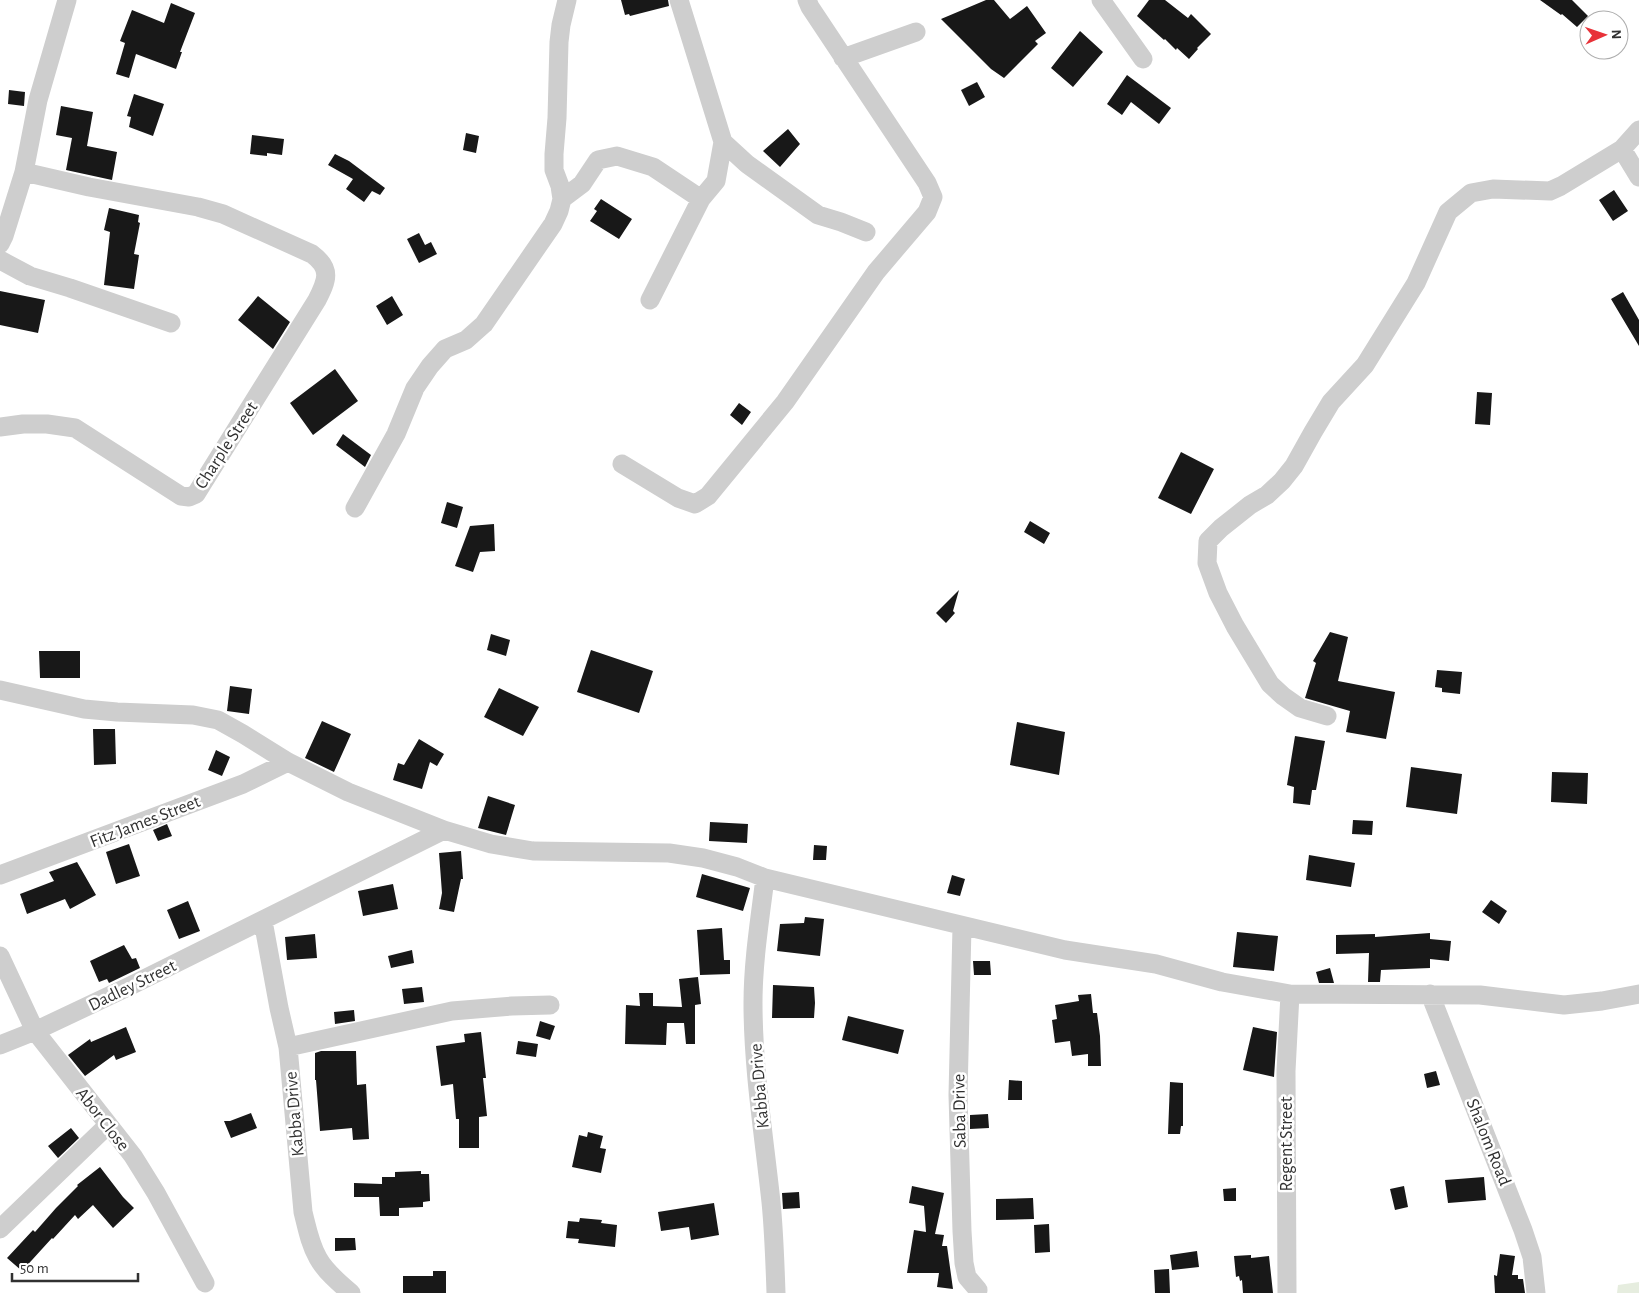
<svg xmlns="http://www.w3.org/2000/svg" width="1639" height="1293" viewBox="0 0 1639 1293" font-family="'Alegreya Sans',sans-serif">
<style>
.green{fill:#e6eddf}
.building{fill:#181818}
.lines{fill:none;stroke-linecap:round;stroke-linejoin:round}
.minor{stroke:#cecece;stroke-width:19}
.labels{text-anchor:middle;stroke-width:5;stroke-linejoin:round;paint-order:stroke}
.street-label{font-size:18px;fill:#313131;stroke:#fff}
</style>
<rect width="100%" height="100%" fill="#fff"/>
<path class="green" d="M 1639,1282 L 1639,1293 L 1617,1293 L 1618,1285 Z"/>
<path class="building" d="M 621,0 L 668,0 L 669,6 L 630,16 L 629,14 L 625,15 Z
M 986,0 L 994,0 L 1010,19 L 1027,6 L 1046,33 L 1035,41 L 1038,44 L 1004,78 L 991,69 L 941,19 Z
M 1149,0 L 1165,0 L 1188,18 L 1191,14 L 1211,34 L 1197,48 L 1198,49 L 1189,59 L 1177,48 L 1176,50 L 1165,39 L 1164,40 L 1137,16 Z
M 1540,0 L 1572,0 L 1588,16 L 1577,27 L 1562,14 L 1561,15 Z
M 171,3 L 195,13 L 180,52 L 182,52 L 176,69 L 136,54 L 129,78 L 116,74 L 125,43 L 120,41 L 132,10 L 164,23 Z
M 1080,31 L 1103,52 L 1073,87 L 1051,68 Z
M 1127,75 L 1171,108 L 1159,124 L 1131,102 L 1122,115 L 1107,104 Z
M 977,82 L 985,97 L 969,106 L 961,90 Z
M 9,90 L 25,92 L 24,106 L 8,104 Z
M 134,94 L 164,104 L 153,136 L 129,127 L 131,117 L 127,116 Z
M 61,106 L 93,112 L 87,146 L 117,152 L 112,180 L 66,170 L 72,138 L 56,135 Z
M 788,129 L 800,144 L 780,167 L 763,151 Z
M 466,133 L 479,136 L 476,153 L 463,150 Z
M 252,135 L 284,139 L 282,155 L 267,153 L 267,156 L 250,154 Z
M 335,154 L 349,161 L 385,188 L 380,195 L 372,191 L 364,202 L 346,189 L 353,179 L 328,165 Z
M 1614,190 L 1628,211 L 1613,221 L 1599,200 Z
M 601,199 L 632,219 L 619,239 L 590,221 L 597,211 L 594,209 Z
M 109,208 L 139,215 L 138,222 L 140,223 L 134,254 L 139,255 L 134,289 L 104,285 L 110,232 L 104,230 Z
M 419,233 L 425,245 L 431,242 L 437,254 L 419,263 L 407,239 Z
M 0,291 L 45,300 L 38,333 L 0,325 Z
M 1623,292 L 1639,320 L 1639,346 L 1611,299 Z
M 258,296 L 290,322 L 273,349 L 238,320 Z
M 392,296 L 403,315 L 387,325 L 376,306 Z
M 335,369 L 358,401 L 313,435 L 290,403 Z
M 1477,392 L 1492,393 L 1490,425 L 1475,424 Z
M 739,403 L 751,412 L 742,425 L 730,415 Z
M 343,434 L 371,455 L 365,467 L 336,445 Z
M 1181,452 L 1214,469 L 1191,514 L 1158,498 Z
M 447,502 L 463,507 L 457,528 L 441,523 Z
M 1030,521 L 1050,533 L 1044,544 L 1024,532 Z
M 494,524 L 495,551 L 480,552 L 473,572 L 455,566 L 470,526 Z
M 959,590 L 953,611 L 955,613 L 946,623 L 936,613 Z
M 1330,632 L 1348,637 L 1338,681 L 1395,692 L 1386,739 L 1346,732 L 1350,711 L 1305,698 L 1316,663 L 1313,661 Z
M 491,634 L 510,640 L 506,656 L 487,650 Z
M 591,650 L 653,671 L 639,713 L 577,692 Z
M 39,651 L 80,651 L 80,678 L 40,678 Z
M 1437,670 L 1462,672 L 1460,694 L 1442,692 L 1442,688 L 1435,687 Z
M 230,686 L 252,689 L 249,714 L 227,711 Z
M 499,688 L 539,707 L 523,736 L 484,717 Z
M 322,721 L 351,734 L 334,772 L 305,758 Z
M 1017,722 L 1065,732 L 1059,775 L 1010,765 Z
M 93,729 L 115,729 L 116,764 L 94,765 Z
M 1295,736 L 1325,741 L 1316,790 L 1312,790 L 1310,805 L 1293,803 L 1294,787 L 1287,785 Z
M 419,739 L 444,754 L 437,766 L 430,762 L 422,789 L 393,780 L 398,763 L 404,765 Z
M 216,750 L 230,757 L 222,776 L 208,770 Z
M 1411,767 L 1462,774 L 1457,814 L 1406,807 Z
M 1552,772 L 1588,773 L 1587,804 L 1551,802 Z
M 488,796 L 515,805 L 506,835 L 478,828 Z
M 1353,820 L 1373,821 L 1372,835 L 1352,834 Z
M 710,822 L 748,824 L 747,843 L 709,841 Z
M 167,824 L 172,836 L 158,841 L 153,830 Z
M 129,844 L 140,876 L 116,884 L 106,852 Z
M 814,845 L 827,846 L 826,860 L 813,860 Z
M 461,851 L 463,879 L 461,879 L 454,912 L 439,909 L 442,893 L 439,853 Z
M 1309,855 L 1355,863 L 1351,887 L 1306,880 Z
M 77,862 L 96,895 L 70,909 L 65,899 L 27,914 L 20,894 L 54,881 L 49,872 Z
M 702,874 L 750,888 L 743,911 L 696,897 Z
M 952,875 L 965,879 L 960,896 L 947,893 Z
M 393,884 L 398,909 L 363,916 L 358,891 Z
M 1491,900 L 1507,911 L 1499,924 L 1482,912 Z
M 188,901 L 200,931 L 179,939 L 167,910 Z
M 805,917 L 824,919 L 820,956 L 777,951 L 780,924 L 804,923 Z
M 722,928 L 724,960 L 730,960 L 730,974 L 700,975 L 697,930 Z
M 1237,932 L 1278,936 L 1274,971 L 1233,967 Z
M 1430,933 L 1430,939 L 1451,941 L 1449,961 L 1430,959 L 1430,968 L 1381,970 L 1380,982 L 1368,982 L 1369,953 L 1336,954 L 1336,935 L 1375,934 L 1375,937 Z
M 315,934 L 317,958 L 287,960 L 285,937 Z
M 124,945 L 132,959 L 136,958 L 140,968 L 109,983 L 107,979 L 99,982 L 90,961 Z
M 412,950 L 414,963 L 391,968 L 388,956 Z
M 973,961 L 990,961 L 991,975 L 974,975 Z
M 1330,968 L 1334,983 L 1319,983 L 1316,972 Z
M 698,977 L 701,1004 L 695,1005 L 695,1044 L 686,1044 L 684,1023 L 667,1023 L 666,1045 L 625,1044 L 626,1005 L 640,1006 L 639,993 L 653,993 L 653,1006 L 682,1007 L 679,979 Z
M 773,985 L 814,987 L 815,1003 L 814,1018 L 772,1018 Z
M 422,987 L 424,1002 L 404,1004 L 402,989 Z
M 1091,994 L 1093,1013 L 1097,1013 L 1100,1036 L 1101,1066 L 1088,1066 L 1088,1054 L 1072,1056 L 1070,1041 L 1055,1043 L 1052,1020 L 1057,1019 L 1055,1005 L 1079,1001 L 1078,995 Z
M 354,1010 L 355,1021 L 335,1024 L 334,1012 Z
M 848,1016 L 904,1030 L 898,1054 L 842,1040 Z
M 540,1021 L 555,1026 L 550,1040 L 536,1036 Z
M 126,1027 L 136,1052 L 116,1060 L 114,1055 L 85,1076 L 68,1055 L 90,1039 L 91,1042 Z
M 1253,1027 L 1277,1032 L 1274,1077 L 1243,1070 Z
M 481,1032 L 486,1078 L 483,1078 L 487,1116 L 479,1117 L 479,1148 L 459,1148 L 459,1119 L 456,1119 L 453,1084 L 441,1086 L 436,1046 L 465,1042 L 464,1034 Z
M 518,1041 L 538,1044 L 536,1057 L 516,1054 Z
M 321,1051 L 356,1051 L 357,1085 L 366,1084 L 369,1139 L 353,1140 L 352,1128 L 320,1131 L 316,1080 L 315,1080 L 315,1053 Z
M 1436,1071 L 1440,1085 L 1427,1088 L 1424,1074 Z
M 1009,1080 L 1022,1081 L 1022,1100 L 1008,1100 Z
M 1170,1082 L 1183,1083 L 1183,1126 L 1181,1126 L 1180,1134 L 1168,1134 Z
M 251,1113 L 257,1128 L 231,1138 L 224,1121 L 230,1121 Z
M 988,1114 L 989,1128 L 970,1129 L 970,1115 Z
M 71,1128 L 79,1138 L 58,1158 L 48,1146 Z
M 588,1132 L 603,1136 L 600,1148 L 606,1149 L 601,1173 L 572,1167 L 579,1135 L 587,1137 Z
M 100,1167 L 123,1197 L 134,1208 L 113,1228 L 93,1205 L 78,1219 L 75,1215 L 53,1239 L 52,1238 L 22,1271 L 7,1258 L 33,1230 L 35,1232 L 56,1208 L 78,1186 L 77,1185 Z
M 421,1171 L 421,1174 L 429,1174 L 430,1201 L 423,1202 L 423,1207 L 399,1208 L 399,1216 L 380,1216 L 379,1197 L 354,1197 L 354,1183 L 382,1184 L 382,1177 L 395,1177 L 395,1172 Z
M 1484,1177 L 1486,1200 L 1448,1203 L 1445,1180 Z
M 912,1186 L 944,1193 L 935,1234 L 944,1235 L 942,1246 L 947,1246 L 953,1289 L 937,1287 L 939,1273 L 907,1273 L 914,1230 L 926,1232 L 924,1206 L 909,1203 Z
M 1404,1186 L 1408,1207 L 1395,1210 L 1390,1189 Z
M 1236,1188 L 1236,1201 L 1224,1201 L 1223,1189 Z
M 799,1192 L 800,1208 L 783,1209 L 782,1193 Z
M 1033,1198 L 1034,1219 L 996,1220 L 996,1199 Z
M 714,1203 L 719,1235 L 691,1240 L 689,1227 L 661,1231 L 658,1212 Z
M 580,1218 L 602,1220 L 601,1223 L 617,1225 L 615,1247 L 578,1243 L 579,1239 L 566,1238 L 568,1221 L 579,1222 Z
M 1049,1224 L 1050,1252 L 1035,1253 L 1034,1225 Z
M 335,1238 L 355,1238 L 356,1250 L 335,1251 Z
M 1197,1251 L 1199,1267 L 1172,1270 L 1170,1255 Z
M 1500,1254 L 1515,1256 L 1512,1275 L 1518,1275 L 1518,1279 L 1523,1279 L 1525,1293 L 1495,1293 L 1494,1275 L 1497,1276 Z
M 1251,1255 L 1251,1258 L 1269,1256 L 1273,1293 L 1243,1293 L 1242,1280 L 1240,1281 L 1239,1276 L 1236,1277 L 1234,1256 Z
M 1169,1269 L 1170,1293 L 1155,1293 L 1154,1270 Z
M 433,1271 L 446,1271 L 446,1293 L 403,1293 L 403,1276 L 433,1276 Z"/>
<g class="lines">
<path class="minor" d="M 1101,0 L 1143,59
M 843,58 L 916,32
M 723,142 L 747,164 L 818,215 L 841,222 L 866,232
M 1622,149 L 1639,177
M 562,199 L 582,184 L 598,160 L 617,156 L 653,167 L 701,199
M 0,244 L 4,236 L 24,172 L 38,100 L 67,0
M 0,260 L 30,276 L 70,288 L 171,323
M 650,300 L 701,199 L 716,181 L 723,142 L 679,0
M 0,427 L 23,424 L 47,424 L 75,428 L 181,496 L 189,497 L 196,494 L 317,300 C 327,280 332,269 312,254 L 223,214 L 198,207 L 89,187 L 24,172
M 622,464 L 678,498 L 695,504 L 708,496 L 785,402 L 876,272 L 927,212 L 933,197 L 927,183 L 810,7 L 807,0
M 355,508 L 396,434 L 415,388 L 430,366 L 445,349 L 466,340 L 484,324 L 553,224 L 559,211 L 562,199 L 560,186 L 554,170 L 554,154 L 557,118 L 559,42 L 561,25 L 567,0
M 0,690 L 84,709 L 117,712 L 193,715 L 218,720 L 243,734 L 288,762 L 348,792 L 444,830 L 491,844 L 533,851 L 669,853 L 703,858 L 737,867 L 765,878 L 1065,950 L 1156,964 L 1222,982 L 1290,994 L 1480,995 L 1564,1005 L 1602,1001 L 1639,994
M 1327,716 L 1300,708 L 1283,696 L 1270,684 L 1235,626 L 1218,593 L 1207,563 L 1208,541 L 1221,528 L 1250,505 L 1267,495 L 1282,481 L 1294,466 L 1313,432 L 1331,402 L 1365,365 L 1416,283 L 1448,212 L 1471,193 L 1493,189 L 1550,191 L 1561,186 L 1622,149 L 1639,130
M 0,875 L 243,784 L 288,762
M 765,878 C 760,919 753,961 753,1003 C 753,1069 764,1136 771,1202 C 774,1232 775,1263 776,1293
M 263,921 L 279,1008 L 288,1047 L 303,1212 C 307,1228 310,1244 318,1258 C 325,1271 339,1283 351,1293
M 962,927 L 958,1095 L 962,1231 L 964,1263 L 967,1277 L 978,1290
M 0,956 L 35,1031 L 133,1156 L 156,1193 L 205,1283
M 1430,994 L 1523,1230 L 1532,1257 L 1536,1293
M 0,1045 L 35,1031 L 130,986 L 444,830
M 288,1047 L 452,1011 L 512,1006 L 550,1005
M 0,1229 L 108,1125
M 1287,1293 L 1286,1071 L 1290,994"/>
</g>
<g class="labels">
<g class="street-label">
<text transform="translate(226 445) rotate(-57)" y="6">Charple Street</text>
<text transform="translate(145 821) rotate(-21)" y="6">Fitz James Street</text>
<text transform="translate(132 985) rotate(-26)" y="6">Dadley Street</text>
<text transform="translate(759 1086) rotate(-95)" y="6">Kabba Drive</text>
<text transform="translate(959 1111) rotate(-91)" y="6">Saba Drive</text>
<text transform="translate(294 1114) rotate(-95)" y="6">Kabba Drive</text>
<text transform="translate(103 1119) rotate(52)" y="6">Abor Close</text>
<text transform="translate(1489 1142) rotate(68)" y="6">Shalom Road</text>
<text transform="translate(1286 1144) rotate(-90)" y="6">Regent Street</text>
</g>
</g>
<g transform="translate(1604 35) rotate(88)"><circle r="24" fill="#ffffff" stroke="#adadad"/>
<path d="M0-4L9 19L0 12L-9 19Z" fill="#e83239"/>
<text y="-8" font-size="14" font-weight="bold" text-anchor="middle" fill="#313131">N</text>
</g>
<path d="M12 1273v8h126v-8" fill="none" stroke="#313131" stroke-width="2.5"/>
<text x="20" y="1273" font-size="15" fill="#313131" stroke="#ffffff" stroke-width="4" paint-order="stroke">50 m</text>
</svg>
